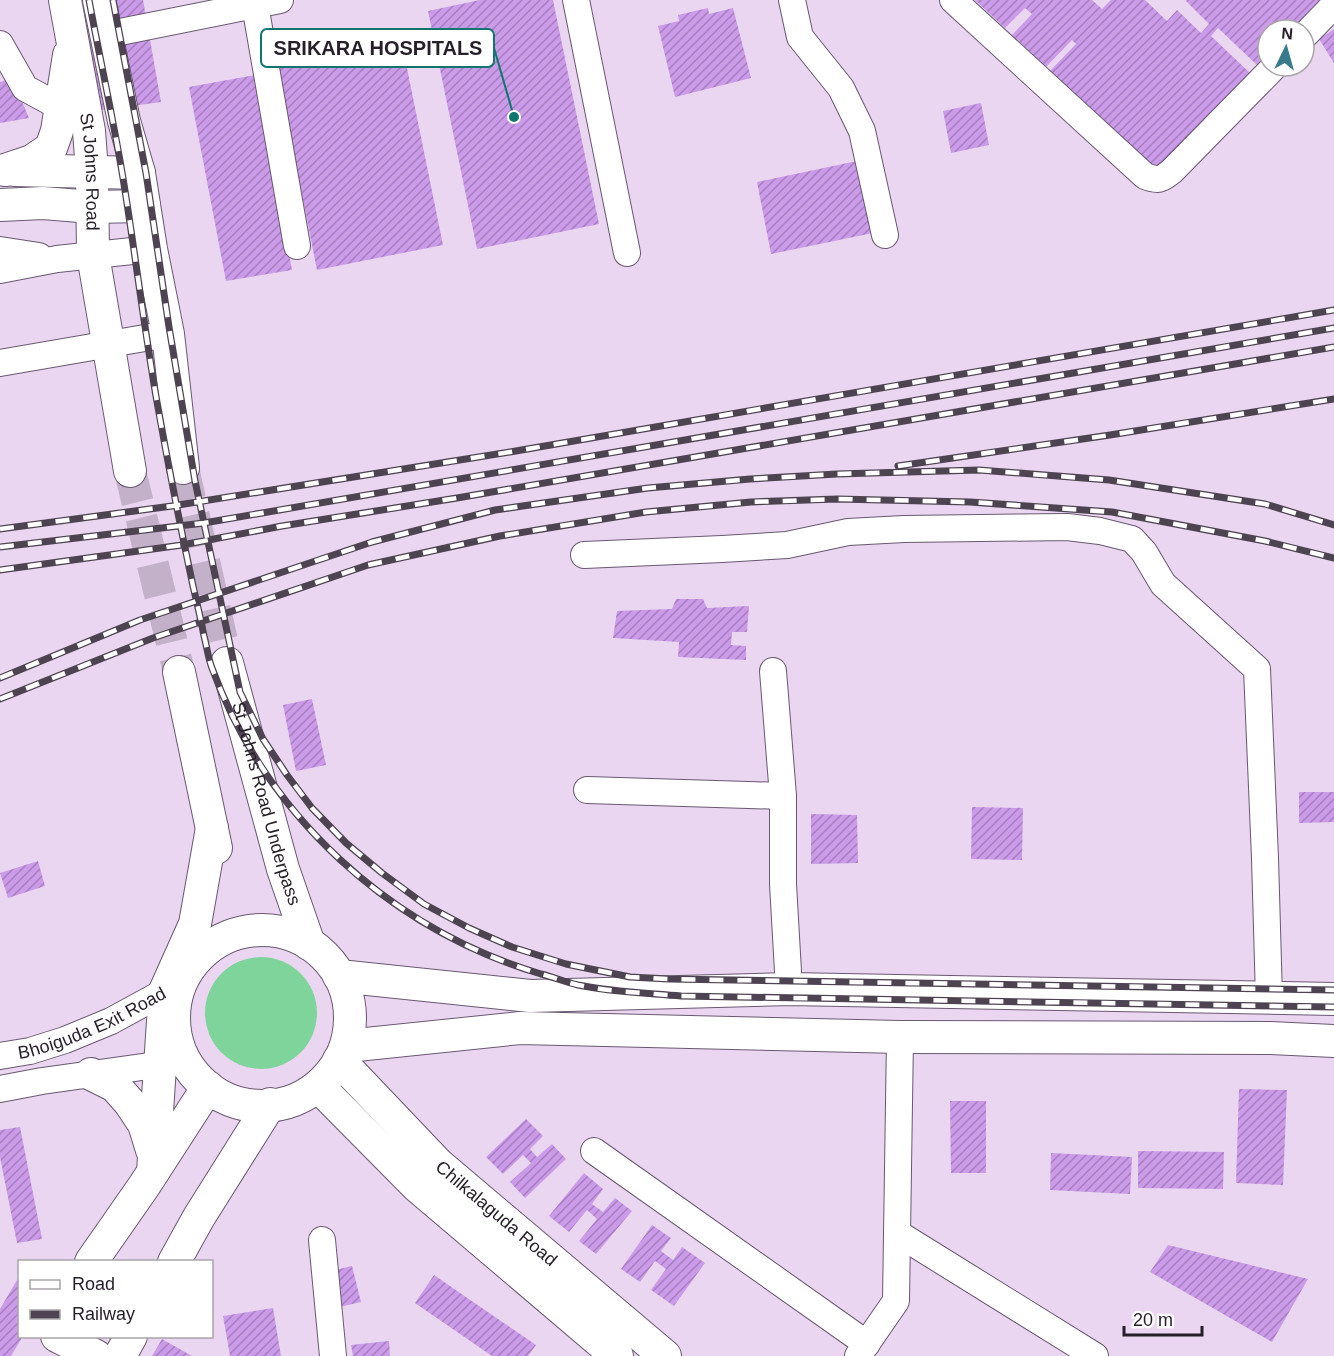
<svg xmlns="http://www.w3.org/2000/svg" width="1334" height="1356" viewBox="0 0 1334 1356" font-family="Helvetica,sans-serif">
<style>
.green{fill:#7fd49c}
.building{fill:url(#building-hatch)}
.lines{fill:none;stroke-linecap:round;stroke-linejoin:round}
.major-tunnel{stroke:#c3b1c9;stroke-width:32;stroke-dasharray:32 16;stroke-linecap:butt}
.minor-casing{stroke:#695870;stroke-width:28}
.major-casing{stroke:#695870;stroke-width:34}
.minor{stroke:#fff;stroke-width:26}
.major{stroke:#fff;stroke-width:32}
.rail-casing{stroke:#4e4451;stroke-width:7}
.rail{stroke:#fff;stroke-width:4.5;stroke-dasharray:14;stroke-linecap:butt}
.labels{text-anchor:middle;stroke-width:4.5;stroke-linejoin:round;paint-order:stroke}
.street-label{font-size:18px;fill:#261e28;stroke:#fff}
.leader{fill:none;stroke:#0f766e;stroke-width:2}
.callout-dot{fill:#0f766e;stroke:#fff;stroke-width:2}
.callout{fill:#fff;stroke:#0f766e;stroke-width:2}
.callout-label{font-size:20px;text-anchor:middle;font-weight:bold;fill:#261e28}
</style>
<defs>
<pattern id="building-hatch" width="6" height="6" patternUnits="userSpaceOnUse" patternTransform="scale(1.5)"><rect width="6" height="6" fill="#cb9bea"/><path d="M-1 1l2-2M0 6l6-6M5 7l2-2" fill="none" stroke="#a57ebe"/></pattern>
</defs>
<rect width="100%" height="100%" fill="#ead6f1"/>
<path class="green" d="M205 1013a56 56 0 1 1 112 0a56 56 0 1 1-112 0Z"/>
<path class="building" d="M 54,0 L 143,0 L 161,102 L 74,114 Z
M 480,0 L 553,0 L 599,224 L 477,249 L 428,11 Z
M 975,0 L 1092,0 L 1102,9 L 1111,0 L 1145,0 L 1167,21 L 1177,10 L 1201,33 L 1209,24 L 1186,1 L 1187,0 L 1320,0 L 1291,30 L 1268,30 L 1268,54 L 1257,65 L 1218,28 L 1211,36 L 1250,73 L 1155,171 L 1050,71 L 1076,44 L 1072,40 L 1046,67 L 1012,35 L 1032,14 L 1025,8 L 1005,28 Z
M 708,8 L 709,14 L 733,8 L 751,78 L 675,97 L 658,26 L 679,21 L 678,15 Z
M 1334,29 L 1334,63 L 1319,39 Z
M 401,39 L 443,245 L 317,270 L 276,64 Z
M 255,75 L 292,270 L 226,281 L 189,87 Z
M 12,78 L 29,118 L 0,123 L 0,82 Z
M 981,103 L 989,145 L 951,153 L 943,111 Z
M 857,161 L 873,233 L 771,254 L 757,182 Z
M 676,599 L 703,599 L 707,608 L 749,606 L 747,632 L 732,632 L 731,645 L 746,646 L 746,660 L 678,657 L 679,642 L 613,638 L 617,611 L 672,609 Z
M 312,699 L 326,765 L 296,771 L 283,705 Z
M 1299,792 L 1334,792 L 1334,822 L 1299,823 Z
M 972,807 L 1023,808 L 1022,860 L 971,859 Z
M 811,814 L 857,815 L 858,863 L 811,864 Z
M 38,861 L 45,886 L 8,898 L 0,873 Z
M 1239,1089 L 1287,1090 L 1283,1185 L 1236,1183 Z
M 950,1101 L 986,1101 L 986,1173 L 951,1173 Z
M 526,1119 L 543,1136 L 530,1149 L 537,1157 L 552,1144 L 566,1159 L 525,1198 L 510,1182 L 531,1163 L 523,1155 L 503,1174 L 486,1157 Z
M 20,1127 L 42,1239 L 17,1243 L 0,1157 L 0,1130 Z
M 1138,1151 L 1224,1152 L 1223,1189 L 1138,1188 Z
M 1051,1153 L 1132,1157 L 1130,1194 L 1050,1190 Z
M 584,1173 L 603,1189 L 592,1204 L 603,1212 L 615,1198 L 632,1211 L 596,1254 L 579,1241 L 597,1219 L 587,1210 L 569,1232 L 549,1216 Z
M 652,1225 L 671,1238 L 661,1251 L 673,1260 L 682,1247 L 705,1263 L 674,1306 L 651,1290 L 666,1269 L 655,1261 L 640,1282 L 621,1269 Z
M 1168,1245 L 1308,1279 L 1272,1342 L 1150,1272 Z
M 352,1266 L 361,1302 L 339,1307 L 331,1271 Z
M 20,1275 L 20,1336 L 23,1336 L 11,1356 L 0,1356 L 0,1309 Z
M 434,1275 L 536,1345 L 528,1356 L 492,1356 L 415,1303 Z
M 273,1308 L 281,1356 L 230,1356 L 223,1316 Z
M 162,1339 L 192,1356 L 152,1356 Z
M 389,1341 L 390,1356 L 353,1356 L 351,1345 Z"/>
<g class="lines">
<path class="major-tunnel" d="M 183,468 L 227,663
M 130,471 L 179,672"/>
<g class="minor-casing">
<g id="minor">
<path d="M 576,0 L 627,253"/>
<path d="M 792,0 L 800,37 L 841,88 L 862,131 L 885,235"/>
<path d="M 953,0 L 1145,176 C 1158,181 1161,180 1172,171 L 1275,66"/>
<path d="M 255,5 L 297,246"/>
<path d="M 105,35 L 280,0"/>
<path d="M 1304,36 L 1334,5"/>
<path d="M 0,44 L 25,88 L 60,107"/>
<path d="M 0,250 L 39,256"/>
<path d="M 0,270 L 57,259 L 151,249"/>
<path d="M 0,363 L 168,334"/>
<path d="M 584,555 L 722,549 L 787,545 L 848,532 L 904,529 L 1067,527 L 1100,531 L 1132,539 L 1144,552 L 1163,584 L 1257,669 L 1265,858 L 1269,998"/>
<path d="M 773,671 L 783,796 L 783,884 L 789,989"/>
<path d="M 587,790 L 783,796"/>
<path id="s1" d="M 0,1056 L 30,1051 L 65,1040 L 111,1021 L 179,984"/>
<path d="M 0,1089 L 42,1081 L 185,1061"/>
<path d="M 594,1151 L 867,1344"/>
<path d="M 897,1233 L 1095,1356"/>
<path d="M 322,1240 L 333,1356"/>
<path d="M 858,1356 L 896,1301 L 900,1037"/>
</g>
</g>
<g class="major-casing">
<g id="major">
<path id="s2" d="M 65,0 L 89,131 L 92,171 L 93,255 L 130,471"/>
<path d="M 99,0 L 124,121 L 139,173 L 151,249 L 168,334 L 183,468"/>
<path d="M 5,170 L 32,161 L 51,148 L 57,131 L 69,55"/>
<path d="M 14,170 L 139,173"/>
<path d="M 0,205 L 43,203 L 92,207 L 144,206"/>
<path id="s3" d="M 227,663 L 283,869 L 309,944"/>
<path d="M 179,672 L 216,848"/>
<circle cx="262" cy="1018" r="88"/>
<path d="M 339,976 L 530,996 L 789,989 L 1334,999"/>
<path d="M 347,1046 L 520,1028 L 900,1037 L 1270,1038 L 1334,1041"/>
<path id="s4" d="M 339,1060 L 438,1164 L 665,1356"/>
<path d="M 91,1074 L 115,1086 L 130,1103 L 144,1124 L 152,1150"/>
<path d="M 319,1087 L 417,1186 L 617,1356"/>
<path d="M 153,1172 L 165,991 L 195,924 L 212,828"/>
<path d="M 91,1262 L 144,1186 L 208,1087"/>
<path d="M 174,1262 L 199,1217 L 270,1104"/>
<path d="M 57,1336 L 96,1356"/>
<path d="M 120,1356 L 131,1336"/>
</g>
</g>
<use href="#minor" class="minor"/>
<use href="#major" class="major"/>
<g class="rail-casing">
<path id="rail" d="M 89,0 C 100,59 113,118 123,178 C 135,252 144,327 157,402 C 168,464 180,525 193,586 C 197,603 201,620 204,636 C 207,647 208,658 212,668 C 266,816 390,929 541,974 C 553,977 565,982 578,985 C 612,992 647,993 681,996 L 1334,1007
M 113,0 L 146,173 L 169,327 L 195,481 L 240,692 L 263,739 L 287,775 L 312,808 L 346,843 L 382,873 L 424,904 L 469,928 L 512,947 L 566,964 L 630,977 L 669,979 L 1334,990
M 898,466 L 1110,435 L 1334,399
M 0,529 L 172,506 L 510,452 L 1334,310
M 0,547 L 204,523 L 1334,328
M 0,570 L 182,545 L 282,526 L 457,498 L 1334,347
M 0,678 L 140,620 L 372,542 L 495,510 L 648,488 L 750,479 L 837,474 L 979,470 L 1109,480 L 1265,504 L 1334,525
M 0,699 L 153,638 L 368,565 L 500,536 L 646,512 L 751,502 L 837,499 L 970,502 L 1112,512 L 1265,541 L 1334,558"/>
</g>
<use href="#rail" class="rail"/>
</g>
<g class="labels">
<g class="street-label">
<text dy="6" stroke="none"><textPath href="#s2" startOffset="174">St Johns Road</textPath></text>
<text dy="6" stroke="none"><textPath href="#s3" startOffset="146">St Johns Road Underpass</textPath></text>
<text dy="6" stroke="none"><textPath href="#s1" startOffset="98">Bhoiguda Exit Road</textPath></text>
<text dy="6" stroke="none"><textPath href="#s4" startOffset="220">Chilkalaguda Road</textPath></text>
</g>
</g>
<path class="leader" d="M514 117L494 48"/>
<circle class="callout-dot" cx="514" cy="117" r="6"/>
<rect class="callout" x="261" y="29" width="233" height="38" rx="6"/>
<g class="callout-label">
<text x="378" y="55">SRIKARA HOSPITALS</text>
</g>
<rect x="18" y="1260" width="195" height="78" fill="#ffffff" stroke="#a8a5a9" stroke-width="1.5"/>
<rect x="30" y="1280" width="30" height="9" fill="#ffffff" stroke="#a8a5a9" stroke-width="1.5"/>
<text x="72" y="1290" font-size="18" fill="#261e28">Road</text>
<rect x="30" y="1310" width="30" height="9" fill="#4e4451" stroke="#a8a5a9" stroke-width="1.5"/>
<text x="72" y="1320" font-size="18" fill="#261e28">Railway</text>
<g transform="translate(1286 48) rotate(5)"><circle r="28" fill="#ffffff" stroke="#a8a5a9" stroke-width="1.5"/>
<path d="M0-4.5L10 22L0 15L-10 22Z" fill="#377a8b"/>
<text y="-9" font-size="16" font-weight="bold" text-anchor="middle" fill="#261e28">N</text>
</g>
<path d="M1124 1326v9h78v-9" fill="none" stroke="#261e28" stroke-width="3"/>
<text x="1133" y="1326" font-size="18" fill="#261e28" stroke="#ffffff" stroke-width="4.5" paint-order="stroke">20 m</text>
</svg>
